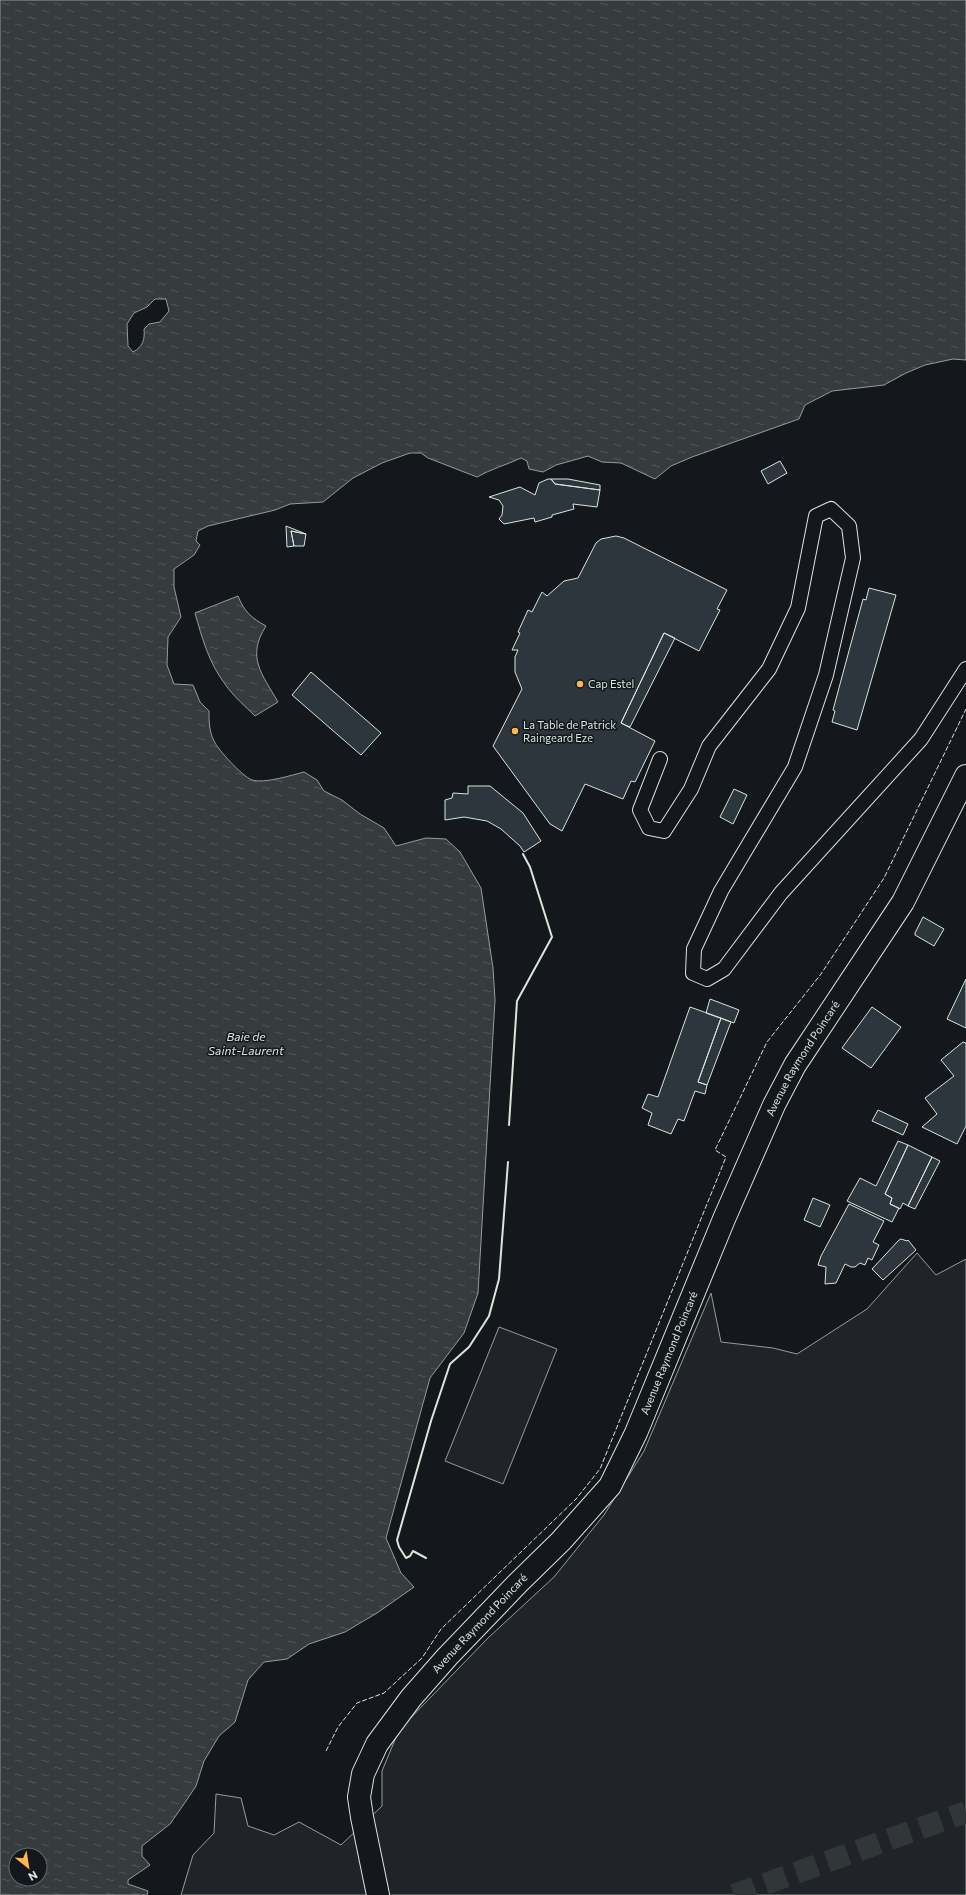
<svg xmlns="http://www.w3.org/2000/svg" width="966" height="1895" viewBox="0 0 966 1895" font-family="Commissioner,sans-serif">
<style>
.grass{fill:#202428;stroke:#939e99}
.water{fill:url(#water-ripples);stroke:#939e99;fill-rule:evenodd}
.building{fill:#2c363c;stroke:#d8e6dc}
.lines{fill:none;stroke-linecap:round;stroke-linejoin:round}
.secondary-tunnel{stroke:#313739;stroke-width:22;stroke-dasharray:22 11;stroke-linecap:butt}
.lane-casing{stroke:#d8e6dc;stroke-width:16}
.street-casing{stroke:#d8e6dc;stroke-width:24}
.lane{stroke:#14181c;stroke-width:14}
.street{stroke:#14181c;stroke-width:22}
.fence{stroke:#d8e6dc;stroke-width:1;stroke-dasharray:5 2;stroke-linecap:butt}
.wall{stroke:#d8e6dc;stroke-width:2}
.poi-dot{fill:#ffb74d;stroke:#14181c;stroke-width:1.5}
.labels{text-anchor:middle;stroke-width:3;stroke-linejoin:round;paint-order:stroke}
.poi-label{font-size:11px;fill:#d8e6dc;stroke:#14181c;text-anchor:start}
.street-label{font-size:11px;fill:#d8e6dc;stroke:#14181c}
.water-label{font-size:12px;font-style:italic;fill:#d8e6dc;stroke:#14181c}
</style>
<defs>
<pattern id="water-ripples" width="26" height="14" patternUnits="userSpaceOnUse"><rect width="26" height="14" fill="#363b3e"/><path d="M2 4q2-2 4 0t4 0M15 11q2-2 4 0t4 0" fill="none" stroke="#525759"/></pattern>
</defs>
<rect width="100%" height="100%" fill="#14181c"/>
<path class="grass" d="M 917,1253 L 936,1275 L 966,1259 L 966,1895 L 181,1895 L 193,1855 L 214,1833 L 216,1794 L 241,1798 L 248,1826 L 274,1835 L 299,1822 L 341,1845 L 382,1806 L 382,1771 L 399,1730 L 488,1638 L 554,1577 L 604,1515 L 644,1451 L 711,1293 L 721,1342 L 773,1348 L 797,1354 L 867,1309 Z
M 499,1327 L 557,1349 L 503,1484 L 445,1461 Z"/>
<path class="water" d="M 0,0 L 966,0 L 966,360 L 953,359 L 925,365 L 906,373 L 884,385 L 832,391 L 805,405 L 799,419 L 692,457 L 671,466 L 655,479 L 621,463 L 602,462 L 588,456 L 556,465 L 543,472 L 529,469 L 527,461 L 521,458 C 506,465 491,469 477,477 L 428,458 L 421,453 L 410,453 L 382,463 L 353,478 L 323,502 L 290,504 L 275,510 L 208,526 L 198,531 L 196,541 L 200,545 L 194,555 L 174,569 L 174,587 L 181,617 L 168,637 L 167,665 L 174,684 L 193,685 L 200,702 L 209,711 C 209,721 209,731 214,741 C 219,751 242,776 252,780 C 264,784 292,775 304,772 L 317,780 L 324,791 L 342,800 L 360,814 L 384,828 L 396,846 L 426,838 L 446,839 L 460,852 L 481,888 L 493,968 L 495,1000 L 478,1293 L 464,1333 L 430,1378 L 386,1538 L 401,1573 L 414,1587 L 377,1613 L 345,1632 L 309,1644 L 287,1659 L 264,1662 L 248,1680 L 235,1722 L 219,1736 L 204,1761 L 196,1786 L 186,1801 L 170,1824 L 142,1846 L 142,1856 L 150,1865 L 128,1880 L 128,1884 L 148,1891 L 147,1895 L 0,1895 ZM 155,299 L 166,299 L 169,311 L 160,322 L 149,324 L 144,329 C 145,339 143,347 133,352 L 128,346 L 127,324 L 134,313 L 147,307 ZM 16,1855 L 40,1855 L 40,1879 L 16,1879 Z
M 238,596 C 244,611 251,618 266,626 C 246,657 262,674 278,702 L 255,716 C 245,706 233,696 225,684 C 209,663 202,638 195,613 Z"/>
<path class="building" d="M 780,461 L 787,473 L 768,484 L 761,471 Z
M 548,479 L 551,479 L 555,484 L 600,490 L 597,507 L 573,504 L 574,509 L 552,515 L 552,517 L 535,522 L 534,518 L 504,524 L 499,519 L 502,515 L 503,506 L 499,500 L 489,497 L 520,487 L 535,495 L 539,483 Z
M 551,479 L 568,479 L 600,485 L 600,490 L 555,484 Z
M 286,526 L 306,534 L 291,531 L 294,546 L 287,547 Z
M 291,531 L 306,534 L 304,546 L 294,546 Z
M 616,536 L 624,538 L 727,590 L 717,609 L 720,610 L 699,651 L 664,633 L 621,723 L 655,741 L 635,782 L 631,781 L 623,799 L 585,784 L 562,831 L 550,824 L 493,746 L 522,689 L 515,672 L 515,657 L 518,650 L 512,650 L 520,633 L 518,632 L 528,610 L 532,612 L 542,592 L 547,596 L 564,581 L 578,578 L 596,543 L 601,539 Z
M 869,588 L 896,595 L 857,730 L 832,722 L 835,711 L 833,710 L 863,599 L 866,600 Z
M 664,633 L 675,638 L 630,727 L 621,723 Z
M 311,672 L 381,733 L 361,755 L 292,695 Z
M 468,786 L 490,786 L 523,813 L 541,841 L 524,852 L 520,846 L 501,829 L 487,821 L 464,817 L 445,820 L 445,800 L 452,798 L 453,793 L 468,794 Z
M 734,789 L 747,795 L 733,824 L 720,817 Z
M 923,917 L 944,929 L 934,946 L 915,935 L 915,933 Z
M 966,979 L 966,1028 L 947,1019 Z
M 710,999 L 739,1010 L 734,1023 L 706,1013 Z
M 690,1007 L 721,1018 L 698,1082 L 707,1085 L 705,1094 L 695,1091 L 684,1121 L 678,1119 L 671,1134 L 648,1125 L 652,1113 L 642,1108 L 648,1094 L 658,1097 Z
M 872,1007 L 901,1027 L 871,1068 L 842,1048 Z
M 721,1018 L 731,1022 L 707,1085 L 698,1082 Z
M 963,1042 L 966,1043 L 966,1126 L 957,1144 L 922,1127 L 937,1114 L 925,1098 L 954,1076 L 941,1060 Z
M 878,1110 L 908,1124 L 903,1135 L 872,1121 Z
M 898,1141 L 908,1145 L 885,1194 L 892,1198 L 890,1204 L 899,1208 L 892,1222 L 847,1201 L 860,1178 L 876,1186 Z
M 908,1145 L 932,1157 L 908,1206 L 903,1203 L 900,1209 L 890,1204 L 892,1198 L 885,1194 Z
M 932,1157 L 940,1161 L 915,1209 L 908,1206 Z
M 813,1198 L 830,1205 L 820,1227 L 804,1220 Z
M 849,1204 L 884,1221 L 873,1242 L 879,1245 L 872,1260 L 868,1258 L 865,1265 L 860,1263 L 855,1267 L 851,1267 L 845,1264 L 836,1283 L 825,1284 L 826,1267 L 818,1265 L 821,1256 Z
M 901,1239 L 907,1241 L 908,1240 L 916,1250 L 883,1280 L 872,1269 L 899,1240 Z"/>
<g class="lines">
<path class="secondary-tunnel" d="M 734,1895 L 966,1812"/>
<g class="lane-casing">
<path id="lane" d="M 660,759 L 640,810 L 649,828 L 664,831 L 691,789 L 709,746 L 769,669 L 798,608 L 816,516 L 831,509 L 849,526 L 853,558 L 826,675 L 795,767 L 721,891 L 694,949 L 693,973 L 707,979 L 724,969 L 781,893 L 921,739 L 966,669"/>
</g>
<g class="street-casing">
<g id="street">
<path id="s1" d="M 378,1895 L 362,1817 L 359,1797 L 363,1774 L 377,1744 L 411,1698 L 447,1657 L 518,1583 L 561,1541 L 610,1486 L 636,1433 L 724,1219 L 774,1105 L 795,1065 L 903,902 L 966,776"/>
</g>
</g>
<use href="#lane" class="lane"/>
<use href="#street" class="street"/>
<path class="fence" d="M 326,1751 L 338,1727 L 357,1703 L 384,1693 L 422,1658 L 441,1629 L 576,1499 L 600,1469 L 726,1157 L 715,1150 L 767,1042 L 821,974 L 884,878 L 966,709"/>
<path class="wall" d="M 509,1125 L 517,1001 L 552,937 L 530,867 L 523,854
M 426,1558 L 413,1551 L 410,1556 L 406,1558 L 399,1547 L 397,1540 L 431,1421 L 450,1364 L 469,1347 L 489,1316 L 499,1279 L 508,1162"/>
</g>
<g class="poi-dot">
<circle cx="580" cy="684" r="4"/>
<circle cx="515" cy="731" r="4"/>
</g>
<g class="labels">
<g class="poi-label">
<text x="588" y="688">Cap Estel</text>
<text x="523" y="729">La Table de Patrick<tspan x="523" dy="13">Raingeard Eze</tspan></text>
</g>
<g class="street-label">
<text dy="4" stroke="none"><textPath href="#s1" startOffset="974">Avenue Raymond Poincaré</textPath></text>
<text dy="4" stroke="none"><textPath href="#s1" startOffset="650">Avenue Raymond Poincaré</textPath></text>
<text dy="4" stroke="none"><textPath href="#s1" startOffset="315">Avenue Raymond Poincaré</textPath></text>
</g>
<g class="water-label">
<text x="246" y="1041">Baie de<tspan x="246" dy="14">Saint-Laurent</tspan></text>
</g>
</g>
<g transform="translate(28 1867) rotate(150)"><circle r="19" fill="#14181c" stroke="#626a69"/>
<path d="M0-3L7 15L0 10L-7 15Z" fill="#ffb74d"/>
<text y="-6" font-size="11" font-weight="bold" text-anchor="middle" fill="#d8e6dc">N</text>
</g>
</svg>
